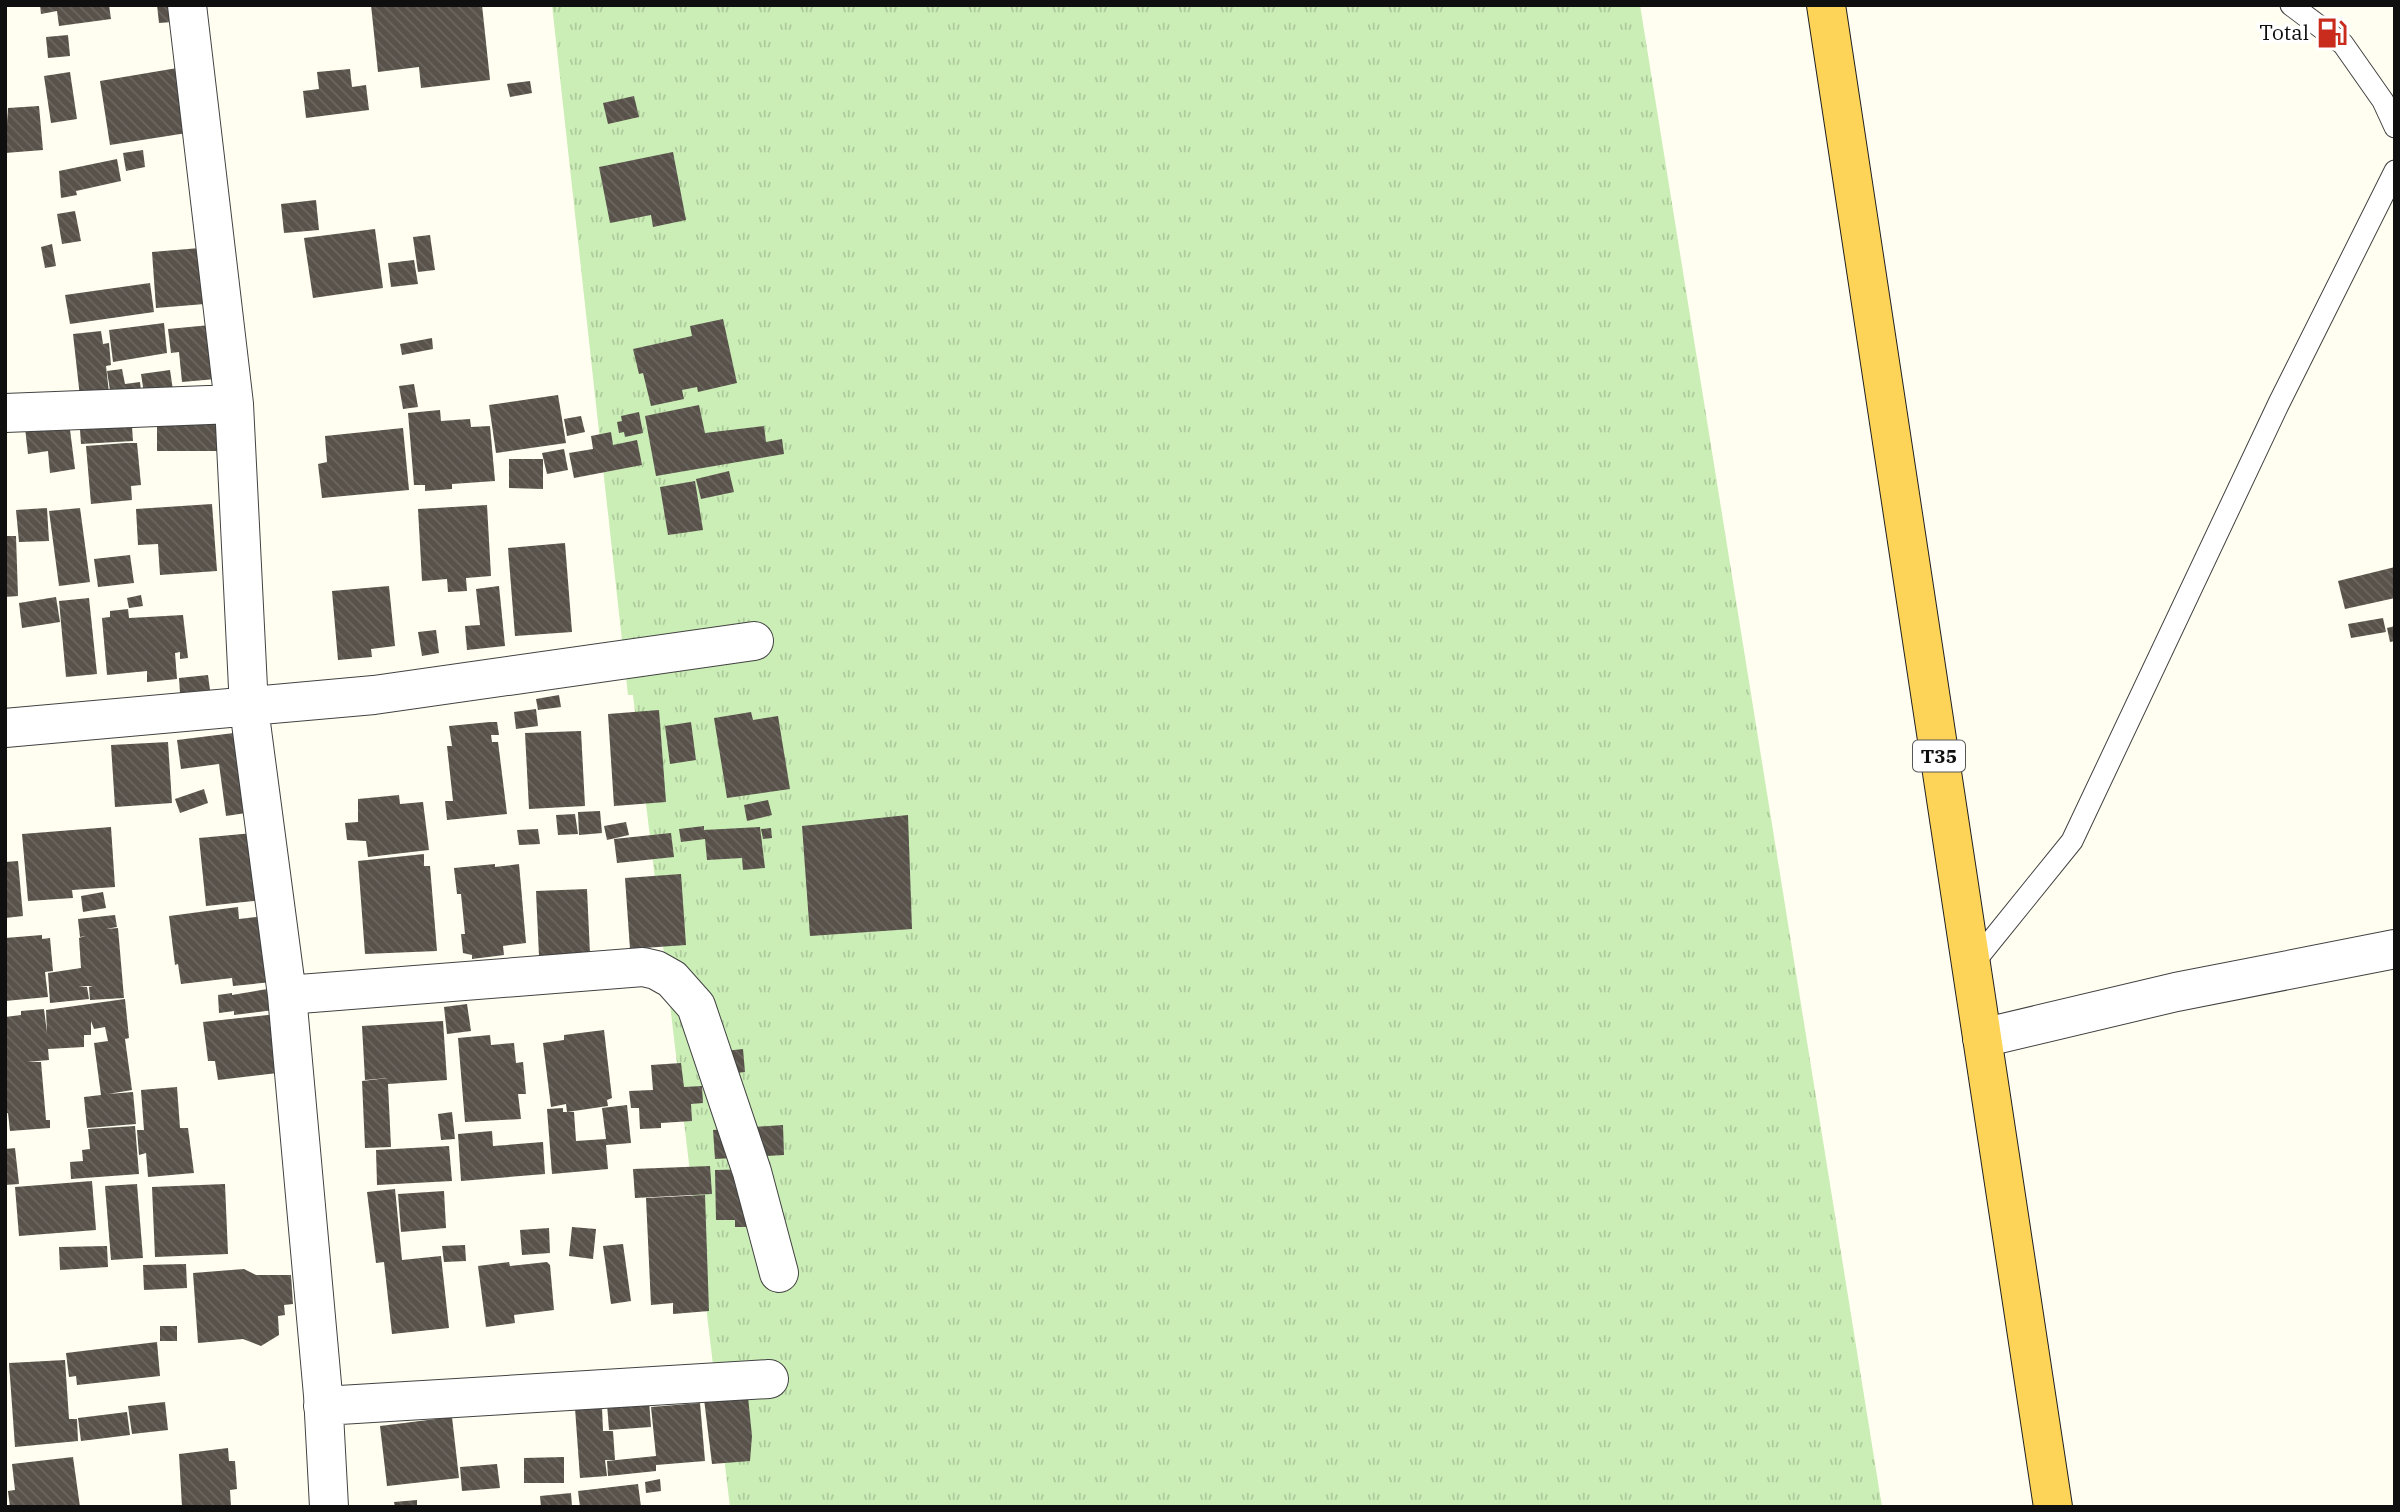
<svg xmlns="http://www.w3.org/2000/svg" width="2400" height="1512" viewBox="0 0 2400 1512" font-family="'IBM Plex Serif',serif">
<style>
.grass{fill:url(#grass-tufts)}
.building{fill:url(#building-back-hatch)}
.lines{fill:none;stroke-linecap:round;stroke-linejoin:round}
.service-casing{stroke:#424242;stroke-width:23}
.minor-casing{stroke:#424242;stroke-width:40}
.trunk-casing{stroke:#202020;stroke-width:40}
.service{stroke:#fff;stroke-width:21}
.minor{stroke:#fff;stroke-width:38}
.trunk{stroke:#fed458;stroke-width:38}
.labels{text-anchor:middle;stroke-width:7;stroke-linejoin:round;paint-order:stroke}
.shield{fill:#fff;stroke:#575757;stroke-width:2}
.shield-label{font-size:19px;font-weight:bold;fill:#0f0f0f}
.poi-label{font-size:21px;fill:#0f0f0f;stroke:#fff;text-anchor:end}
</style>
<defs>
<pattern id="grass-tufts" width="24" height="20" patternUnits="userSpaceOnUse" patternTransform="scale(1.75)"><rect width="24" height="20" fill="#cbedb6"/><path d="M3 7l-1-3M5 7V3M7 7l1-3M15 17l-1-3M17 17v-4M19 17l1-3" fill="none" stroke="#adca9b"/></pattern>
<pattern id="building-back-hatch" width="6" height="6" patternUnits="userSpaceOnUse" patternTransform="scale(1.75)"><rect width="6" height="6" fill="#58524a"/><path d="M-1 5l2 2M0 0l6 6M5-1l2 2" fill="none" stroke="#6b6660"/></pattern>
</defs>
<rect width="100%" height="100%" fill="#fffef0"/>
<path class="grass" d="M 552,5 L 1640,5 L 1882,1507 L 730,1507 L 633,695 L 628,695 Z"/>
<path class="building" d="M 40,5 L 109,5 L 111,19 L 59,26 L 57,11 L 41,14 Z
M 157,5 L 204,5 L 172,22 L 159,23 Z
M 371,5 L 482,5 L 490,80 L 421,88 L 419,67 L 378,72 Z
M 68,35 L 70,56 L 48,58 L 46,37 Z
M 195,65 L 206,130 L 110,145 L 100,81 Z
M 350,69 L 352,87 L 366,85 L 369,110 L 306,118 L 303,91 L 319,89 L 317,72 Z
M 70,72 L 77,119 L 51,123 L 44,76 Z
M 530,81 L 532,93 L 510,97 L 507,84 Z
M 634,96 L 639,117 L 608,124 L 603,103 Z
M 39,106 L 43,150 L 5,153 L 8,108 Z
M 143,150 L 145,167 L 126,171 L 123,153 Z
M 673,152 L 686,220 L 653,227 L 651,215 L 610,223 L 599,167 Z
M 117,159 L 121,181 L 76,191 L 77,195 L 61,198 L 59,171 Z
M 316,200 L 319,230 L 284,233 L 281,204 Z
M 75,211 L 81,241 L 62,244 L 57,214 Z
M 375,229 L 383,288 L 313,298 L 304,238 Z
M 430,235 L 435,270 L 418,272 L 413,237 Z
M 52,244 L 56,266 L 45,268 L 41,247 Z
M 224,246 L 229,302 L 156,308 L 152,252 Z
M 414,260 L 418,284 L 391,287 L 388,263 Z
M 150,283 L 154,312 L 70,324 L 65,295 Z
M 723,319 L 737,383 L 698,392 L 697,387 L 682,390 L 684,399 L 651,406 L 643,373 L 639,374 L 633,349 L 692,336 L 690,326 Z
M 164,323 L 167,353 L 113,362 L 109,330 Z
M 221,324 L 227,378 L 182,382 L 179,352 L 171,353 L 168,329 Z
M 101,331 L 103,344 L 109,343 L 111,365 L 106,366 L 110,402 L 81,406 L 73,334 Z
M 432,338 L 433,349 L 402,355 L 400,344 Z
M 122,369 L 125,384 L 140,382 L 142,399 L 112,403 L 107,371 Z
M 170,370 L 174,397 L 145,400 L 141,374 Z
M 414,384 L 418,407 L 403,409 L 399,386 Z
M 558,395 L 566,443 L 496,453 L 489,405 Z
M 699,405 L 705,433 L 764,426 L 766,442 L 782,439 L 784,454 L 656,476 L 645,416 Z
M 440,410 L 441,421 L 470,419 L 471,427 L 490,426 L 495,481 L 452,484 L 452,489 L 425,491 L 425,485 L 414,485 L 408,413 Z
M 131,412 L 133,441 L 81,444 L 79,415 Z
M 639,412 L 643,433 L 625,437 L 624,432 L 619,433 L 617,422 L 622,421 L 621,416 Z
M 157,415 L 236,415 L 236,451 L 157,451 Z
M 581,416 L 585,432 L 567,436 L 564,419 Z
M 69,422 L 75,469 L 50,473 L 48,451 L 28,454 L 25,428 Z
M 403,428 L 409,490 L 322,498 L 318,464 L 327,462 L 325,436 Z
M 611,432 L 613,445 L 637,440 L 642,465 L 574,478 L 569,453 L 593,449 L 591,436 Z
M 126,443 L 137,443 L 141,485 L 131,486 L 132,500 L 91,504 L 86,446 Z
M 564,449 L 568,470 L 547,474 L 542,453 Z
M 509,459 L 543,459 L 543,489 L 509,488 Z
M 729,471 L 734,492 L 701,499 L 696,479 Z
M 695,481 L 703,530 L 668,535 L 660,487 Z
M 212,504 L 217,571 L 160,575 L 158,544 L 138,545 L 136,509 Z
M 487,505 L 491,576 L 466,578 L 467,591 L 448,592 L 447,579 L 422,581 L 418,509 Z
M 47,508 L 49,541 L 19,542 L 16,510 Z
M 80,508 L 90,582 L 59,586 L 49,511 Z
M 5,536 L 16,536 L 18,596 L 5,597 Z
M 565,543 L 572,632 L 515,636 L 508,548 Z
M 130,555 L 134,583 L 98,587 L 94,559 Z
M 2395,567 L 2395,598 L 2345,609 L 2338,581 Z
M 389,586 L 395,646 L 371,649 L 372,657 L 338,660 L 332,591 Z
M 499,586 L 505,646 L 467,650 L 465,626 L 480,625 L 476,589 Z
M 141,595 L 143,606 L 129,608 L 127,598 Z
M 56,597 L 60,622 L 22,628 L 19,603 Z
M 89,598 L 97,674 L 66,677 L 59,601 Z
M 128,609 L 129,618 L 183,615 L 188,658 L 180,659 L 180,652 L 175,653 L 177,679 L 147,682 L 147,671 L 107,675 L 102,618 L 110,617 L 110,611 Z
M 2383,618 L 2386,632 L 2351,638 L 2348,624 Z
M 2395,626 L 2395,641 L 2390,642 L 2387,628 Z
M 436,630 L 439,653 L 422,656 L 418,632 Z
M 208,675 L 210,690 L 180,693 L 179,678 Z
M 559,695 L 561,707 L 538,710 L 536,699 Z
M 536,709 L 538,726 L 516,729 L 514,712 Z
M 659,710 L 666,802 L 614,806 L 608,714 Z
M 751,712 L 753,720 L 778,716 L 790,789 L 727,798 L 714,718 Z
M 490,722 L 497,722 L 499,735 L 491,735 L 492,742 L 498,742 L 507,814 L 447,820 L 445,801 L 453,801 L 447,746 L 452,746 L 449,726 Z
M 691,722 L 696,760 L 670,764 L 665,726 Z
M 257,730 L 267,810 L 226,816 L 219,764 L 181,769 L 177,740 Z
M 581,731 L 585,806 L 529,809 L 525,733 Z
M 168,742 L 172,803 L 115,807 L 111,745 Z
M 204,789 L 208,803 L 180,813 L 175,799 Z
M 399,795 L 400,804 L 423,802 L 429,850 L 368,857 L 366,841 L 347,840 L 345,823 L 358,822 L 358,799 Z
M 768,800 L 772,815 L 747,821 L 744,805 Z
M 600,811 L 602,833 L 579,835 L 578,812 Z
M 575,814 L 578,834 L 558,835 L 556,815 Z
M 908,815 L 912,929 L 810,936 L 802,826 Z
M 626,822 L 629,835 L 607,840 L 604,826 Z
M 704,826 L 704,830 L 760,827 L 765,868 L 743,870 L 742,858 L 707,860 L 705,839 L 681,842 L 679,829 Z
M 111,827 L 115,887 L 72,890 L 73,898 L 28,901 L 22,834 Z
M 771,828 L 772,838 L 763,839 L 761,829 Z
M 538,829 L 540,844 L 519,845 L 517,830 Z
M 274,831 L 291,897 L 206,906 L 199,838 Z
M 671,833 L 674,857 L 617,863 L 614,839 Z
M 424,854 L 424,866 L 430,866 L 437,951 L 365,954 L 358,861 Z
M 18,861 L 23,916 L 5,918 L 5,862 Z
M 495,864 L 495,867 L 519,864 L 526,943 L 503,946 L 504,955 L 472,959 L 472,955 L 463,953 L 461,934 L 465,934 L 461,894 L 457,894 L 454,868 Z
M 681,874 L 686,945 L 630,949 L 625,878 Z
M 587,889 L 590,954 L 539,956 L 536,891 Z
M 103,892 L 106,908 L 83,912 L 81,896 Z
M 238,907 L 239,919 L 263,916 L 272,982 L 233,986 L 232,978 L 181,984 L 178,964 L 175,965 L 169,916 Z
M 115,915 L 117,927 L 106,929 L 118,928 L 124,998 L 90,1000 L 89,987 L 93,986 L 78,986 L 87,987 L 89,999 L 50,1003 L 48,973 L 81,968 L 79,938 L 85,936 L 80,937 L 78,919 Z
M 42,935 L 42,939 L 50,938 L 53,971 L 45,972 L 48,997 L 5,1001 L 5,938 Z
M 279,987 L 282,1009 L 234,1015 L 234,1011 L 219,1013 L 218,995 L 232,993 L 232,995 Z
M 125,999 L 129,1038 L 125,1039 L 132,1090 L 108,1094 L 133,1092 L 136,1124 L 87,1128 L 84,1097 L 101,1095 L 94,1043 L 108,1041 L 105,1027 L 94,1029 L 91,1021 L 91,1035 L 84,1035 L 84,1047 L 48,1049 L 49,1060 L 27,1062 L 41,1062 L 46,1120 L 50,1120 L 50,1128 L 10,1131 L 8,1113 L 5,1114 L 5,1017 L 21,1015 L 21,1011 L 44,1009 L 47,1033 L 46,1010 Z
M 467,1004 L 471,1031 L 447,1034 L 444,1007 Z
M 296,1012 L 303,1070 L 218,1080 L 215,1061 L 208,1061 L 203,1022 Z
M 443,1021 L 447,1080 L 388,1084 L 391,1147 L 365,1148 L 362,1081 L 388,1078 L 365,1080 L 362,1026 Z
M 604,1030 L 612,1098 L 607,1100 L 608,1106 L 567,1112 L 566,1104 L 551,1107 L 543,1043 L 564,1040 L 564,1035 Z
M 490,1035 L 491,1045 L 514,1043 L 516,1063 L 523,1062 L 526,1094 L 518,1094 L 521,1119 L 465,1122 L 458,1038 Z
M 743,1049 L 745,1072 L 710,1076 L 707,1053 Z
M 681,1063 L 684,1087 L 702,1086 L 703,1103 L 691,1104 L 692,1121 L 661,1123 L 661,1128 L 640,1129 L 639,1108 L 631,1108 L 629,1091 L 653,1090 L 651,1065 Z
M 177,1087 L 180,1128 L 188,1128 L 194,1173 L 148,1177 L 146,1153 L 139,1155 L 137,1130 L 144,1130 L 141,1090 Z
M 627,1105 L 631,1143 L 606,1145 L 608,1169 L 552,1174 L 547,1109 L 563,1108 L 563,1112 L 574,1112 L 576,1141 L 606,1139 L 602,1108 Z
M 452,1112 L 455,1139 L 441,1140 L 438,1114 Z
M 783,1125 L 784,1155 L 715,1159 L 713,1130 Z
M 135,1126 L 139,1174 L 71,1179 L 70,1162 L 83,1161 L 82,1150 L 90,1149 L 88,1129 Z
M 492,1131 L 493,1146 L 543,1142 L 545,1174 L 461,1181 L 458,1134 Z
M 449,1146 L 452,1181 L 377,1185 L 376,1150 Z
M 15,1148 L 19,1184 L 5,1185 L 5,1149 Z
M 710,1166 L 712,1194 L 635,1198 L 633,1169 Z
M 757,1169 L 756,1227 L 735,1227 L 735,1220 L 716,1220 L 715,1170 Z
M 92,1181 L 96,1230 L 19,1236 L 15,1187 Z
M 137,1184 L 143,1258 L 111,1260 L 105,1186 Z
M 225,1184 L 228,1254 L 155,1257 L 152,1187 Z
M 395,1189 L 402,1260 L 441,1256 L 449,1328 L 392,1334 L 384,1262 L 376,1263 L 367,1192 Z
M 444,1191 L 446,1228 L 401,1232 L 398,1194 Z
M 705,1195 L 709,1311 L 673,1314 L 673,1303 L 651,1305 L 646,1198 Z
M 572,1227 L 596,1229 L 593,1259 L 569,1256 Z
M 549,1228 L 550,1253 L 522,1255 L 520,1230 Z
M 623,1244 L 631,1301 L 611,1304 L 603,1246 Z
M 465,1245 L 466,1261 L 444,1262 L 442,1246 Z
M 107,1246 L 108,1267 L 60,1270 L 59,1247 Z
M 509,1262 L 510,1266 L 547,1262 L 550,1265 L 554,1310 L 514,1315 L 515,1323 L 486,1327 L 478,1266 Z
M 186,1264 L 187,1288 L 144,1290 L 143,1265 Z
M 244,1269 L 256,1275 L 291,1275 L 293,1304 L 284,1305 L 285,1315 L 278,1316 L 279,1335 L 261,1346 L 243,1339 L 198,1343 L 193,1273 Z
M 160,1326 L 177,1326 L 177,1341 L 160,1341 Z
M 157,1342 L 160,1376 L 77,1385 L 76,1376 L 69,1377 L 66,1353 Z
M 65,1360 L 69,1419 L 77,1419 L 78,1441 L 15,1447 L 9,1363 Z
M 747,1387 L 752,1436 L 750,1461 L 712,1464 L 703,1391 Z
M 649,1401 L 651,1427 L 609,1430 L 607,1404 Z
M 165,1402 L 168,1430 L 132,1434 L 128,1406 Z
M 700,1403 L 705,1461 L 656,1465 L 656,1471 L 608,1476 L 607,1461 L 656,1456 L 651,1407 Z
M 602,1407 L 603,1431 L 613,1431 L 615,1460 L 605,1460 L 607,1476 L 580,1478 L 575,1408 Z
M 127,1412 L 130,1435 L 81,1441 L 78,1418 Z
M 452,1417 L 459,1478 L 387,1486 L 380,1426 Z
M 228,1448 L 229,1461 L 235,1461 L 237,1489 L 230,1490 L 231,1507 L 182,1507 L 179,1454 Z
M 73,1457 L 80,1507 L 10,1507 L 8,1491 L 15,1490 L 12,1464 Z
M 564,1457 L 564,1483 L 524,1483 L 524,1458 Z
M 497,1464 L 500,1488 L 462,1491 L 460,1467 Z
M 660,1479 L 661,1491 L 646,1493 L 645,1482 Z
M 638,1484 L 641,1507 L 580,1507 L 578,1491 Z
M 571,1493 L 572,1507 L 541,1507 L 540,1496 Z
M 417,1500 L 417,1507 L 395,1507 L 394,1502 Z"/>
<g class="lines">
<g class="service-casing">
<path id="service" d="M 2291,5 L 2343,44 L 2383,101 L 2395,127
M 1971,966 L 2072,841 L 2279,403 L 2395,171"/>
</g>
<g class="minor-casing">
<path id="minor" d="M 187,5 L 234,404 L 249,708 L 287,995 L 323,1395 L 329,1507
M 5,413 L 234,404
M 5,728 L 374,695 L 754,641
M 287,995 L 643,967 L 656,970 L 672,979 L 696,1006 L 752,1172 L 779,1273
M 1982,1038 L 2176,992 L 2395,949
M 323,1406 L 769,1379"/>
</g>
<g class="trunk-casing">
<path id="trunk" d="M 1826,5 L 2053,1507"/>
</g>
<use href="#service" class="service"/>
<use href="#minor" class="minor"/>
<use href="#trunk" class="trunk"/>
</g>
<defs>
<g id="fuel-bare" transform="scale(2.415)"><path d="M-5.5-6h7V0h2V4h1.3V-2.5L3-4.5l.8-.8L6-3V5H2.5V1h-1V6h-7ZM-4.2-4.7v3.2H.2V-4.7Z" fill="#c92c1c" stroke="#fff" stroke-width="2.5" paint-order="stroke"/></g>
</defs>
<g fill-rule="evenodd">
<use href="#fuel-bare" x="2332" y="33"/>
</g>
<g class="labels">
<rect class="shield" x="1913" y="740.5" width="52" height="31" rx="5"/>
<g class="shield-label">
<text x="1939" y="763">T35</text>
</g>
<g class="poi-label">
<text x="2309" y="40">Total</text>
</g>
</g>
<rect width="2400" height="1512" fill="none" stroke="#0f0f0f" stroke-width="14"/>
</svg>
